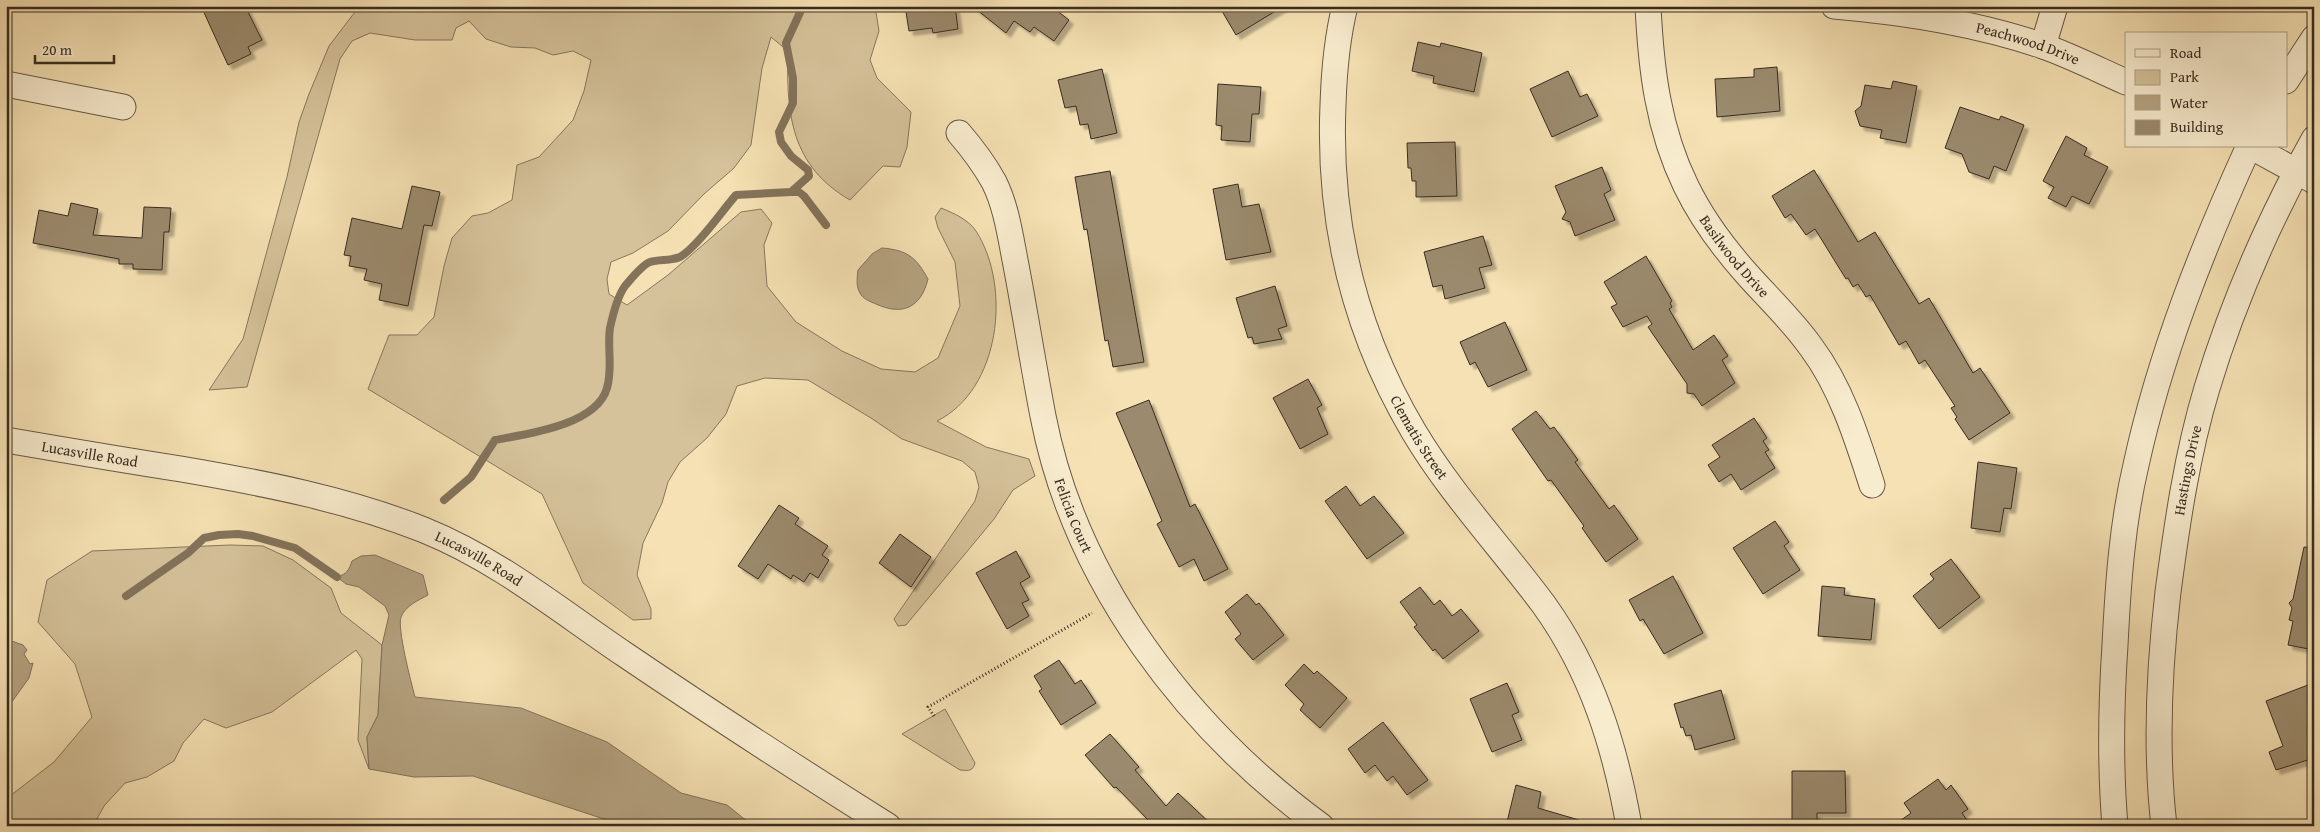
<svg xmlns="http://www.w3.org/2000/svg" width="2320" height="832" viewBox="0 0 2320 832" font-family="'Gentium Book Plus',serif">
<style>
.green{fill:#d5c29a;stroke:#87775e}
.water{fill:#b5a381;stroke:#83735b}
.lines{fill:none;stroke-linecap:round;stroke-linejoin:round}
.stream{stroke:#83735b;stroke-width:8}
.building{fill:#9b8a6d;stroke:#392c21;filter:url(#shadow)}
.minor-casing{stroke:#685946;stroke-width:27}
.path{stroke:#392c21;stroke-width:3;stroke-dasharray:1 2.5;stroke-linecap:butt}
.minor{stroke:#f8ecce;stroke-width:25}
.labels{text-anchor:middle;stroke-width:5;stroke-linejoin:round;paint-order:stroke}
.street-label{font-size:15px;fill:#392c21;stroke:#f8ecce}
</style>
<defs>
<filter id="shadow"><feDropShadow dx="4.5" dy="4.5" stdDeviation="1" flood-color="#0004"/></filter>
</defs>
<rect width="100%" height="100%" fill="#f5e1b3"/>
<filter id="stains"><feTurbulence type="fractalNoise" baseFrequency=".004" numOctaves="4"/><feColorMatrix values="0 0 0 0 .2 0 0 0 0 .09 0 0 0 0 .02 0 0 0 .5 -.17"/></filter>
<radialGradient id="worn" r=".72"><stop offset=".6" stop-color="#630" stop-opacity="0"/><stop offset="1" stop-color="#630" stop-opacity=".3"/></radialGradient>
<path class="green" d="M 442,6 L 875,6 L 879,31 L 870,60 L 877,78 L 911,112 L 907,147 L 900,167 L 883,166 L 850,200 C 791,166 786,114 788,51 L 771,37 L 762,68 L 751,145 L 734,168 L 704,194 L 668,231 L 633,253 L 611,262 L 607,279 L 609,294 L 627,305 L 668,275 L 741,212 L 761,209 L 772,223 L 764,245 L 767,286 L 796,322 L 842,351 L 881,369 L 915,372 L 938,358 L 960,306 L 955,262 L 938,228 L 935,217 L 941,208 C 953,213 968,219 976,231 C 1012,287 1000,390 937,421 L 986,447 L 1029,459 L 1035,476 L 1013,490 L 994,519 L 906,625 L 898,626 L 894,619 L 975,501 L 979,487 L 975,472 L 962,461 L 902,439 L 871,418 L 808,380 L 765,378 L 737,386 L 726,414 L 707,438 L 680,462 L 668,482 L 662,503 L 643,543 L 637,575 L 651,609 L 651,619 L 633,620 L 583,583 L 542,494 L 368,389 L 389,335 L 417,335 L 434,317 L 444,266 L 452,238 L 472,216 L 488,213 L 512,200 L 517,165 L 539,157 L 573,120 L 584,91 L 591,60 L 573,51 L 553,55 L 535,48 L 511,47 L 486,39 L 469,21 L 456,28 L 452,40 L 415,40 L 370,33 L 352,41 L 340,59 L 247,387 L 209,390 L 243,339 L 287,177 L 299,122 L 309,94 L 329,46 L 358,8 L 390,12 Z
M 230,545 L 263,546 L 293,560 L 331,588 L 341,613 L 382,645 L 378,715 L 367,737 L 369,769 L 358,740 L 362,659 L 356,650 L 272,712 L 226,728 L 204,719 L 183,743 L 174,761 L 147,777 L 125,783 L 104,806 L 93,826 L 6,826 L 6,799 L 54,762 L 92,717 L 75,664 L 38,622 L 47,580 L 92,551 Z
M 945,709 L 975,763 C 973,771 969,771 960,770 L 902,734 Z"/>
<path class="water" d="M 882,248 C 907,250 916,257 928,279 C 921,308 902,316 876,304 C 869,301 863,299 860,293 C 856,287 857,278 858,270 L 872,254 Z
M 375,555 L 423,575 L 428,595 C 419,600 405,606 401,617 C 397,628 411,682 415,697 L 521,708 L 607,742 L 681,793 L 727,805 L 753,826 L 618,826 L 613,822 L 473,776 L 414,777 L 369,769 L 367,737 L 378,715 L 382,645 L 389,615 L 385,606 L 359,587 L 346,584 L 337,577 C 347,574 349,570 352,561 L 361,556 Z
M 6,639 L 23,645 L 27,650 L 24,654 L 30,664 L 33,663 L 29,678 L 6,710 Z"/>
<g class="lines">
<path class="stream" d="M 791,192 L 799,192 L 804,196 L 826,225
M 444,500 L 471,477 L 495,440 C 527,434 597,425 607,388 C 613,368 607,348 610,328 C 613,314 617,297 625,286 C 631,279 642,265 650,262 C 659,259 671,261 680,257 C 697,247 722,211 736,195 L 791,192 L 809,176 L 808,170 L 791,156 L 781,142 L 779,132 L 793,103 L 793,78 L 786,43 L 803,6
M 126,596 L 188,553 L 204,538 L 219,535 L 238,534 L 253,536 L 295,548 L 337,577"/>
</g>
<path class="building" d="M 201,6 L 245,6 L 262,40 L 248,47 L 251,54 L 228,65 Z
M 905,6 L 955,6 L 958,29 L 933,33 L 932,28 L 909,31 Z
M 972,6 L 1051,6 L 1069,20 L 1054,41 L 1034,27 L 1030,32 L 1014,21 L 1006,33 Z
M 1219,6 L 1284,6 L 1236,35 Z
M 1418,42 L 1440,47 L 1441,43 L 1482,53 L 1474,92 L 1433,83 L 1434,76 L 1412,71 Z
M 1777,67 L 1780,111 L 1717,117 L 1715,79 L 1754,77 L 1754,69 Z
M 1102,69 L 1117,133 L 1091,139 L 1088,124 L 1080,125 L 1076,106 L 1065,108 L 1058,80 Z
M 1568,71 L 1580,97 L 1587,94 L 1598,116 L 1552,137 L 1530,89 Z
M 1893,81 L 1917,86 L 1906,143 L 1880,138 L 1882,130 L 1860,126 L 1855,111 L 1861,106 L 1865,85 L 1891,89 Z
M 1218,84 L 1261,87 L 1259,114 L 1252,114 L 1250,142 L 1221,140 L 1222,126 L 1216,125 Z
M 1960,107 L 1999,120 L 2001,116 L 2024,125 L 2006,171 L 1994,166 L 1989,179 L 1969,172 L 1962,154 L 1945,148 Z
M 2066,136 L 2087,148 L 2084,155 L 2108,167 L 2089,204 L 2072,196 L 2066,207 L 2048,198 L 2054,187 L 2043,181 Z
M 1455,142 L 1457,196 L 1416,197 L 1416,181 L 1412,181 L 1411,168 L 1408,168 L 1407,143 Z
M 1602,167 L 1611,190 L 1604,194 L 1615,220 L 1575,236 L 1570,222 L 1562,219 L 1566,212 L 1555,186 Z
M 1814,170 L 1858,242 L 1875,232 L 1919,304 L 1929,298 L 1973,373 L 1980,368 L 2010,413 L 1969,440 L 1955,419 L 1957,417 L 1951,408 L 1955,406 L 1925,360 L 1919,364 L 1906,341 L 1899,345 L 1870,295 L 1866,297 L 1858,284 L 1853,287 L 1848,278 L 1846,279 L 1815,229 L 1806,235 L 1791,214 L 1785,218 L 1772,196 Z
M 1110,171 L 1144,362 L 1113,367 L 1108,340 L 1105,341 L 1087,229 L 1084,230 L 1075,177 Z
M 1238,184 L 1242,207 L 1259,204 L 1271,252 L 1226,260 L 1213,189 Z
M 412,186 L 440,192 L 432,226 L 424,225 L 408,306 L 379,300 L 382,284 L 364,280 L 367,269 L 349,266 L 351,256 L 344,255 L 352,218 L 402,229 Z
M 71,203 L 98,209 L 93,235 L 142,238 L 144,207 L 171,208 L 169,232 L 164,232 L 162,270 L 133,269 L 133,264 L 119,264 L 119,259 L 33,243 L 39,210 L 68,216 Z
M 1483,236 L 1492,265 L 1479,268 L 1485,288 L 1445,299 L 1442,285 L 1433,287 L 1424,252 Z
M 1646,256 L 1672,301 L 1670,303 L 1672,307 L 1669,309 L 1693,350 L 1714,335 L 1728,356 L 1722,360 L 1735,383 L 1702,406 L 1694,394 L 1687,393 L 1687,384 L 1648,327 L 1652,324 L 1647,316 L 1623,327 L 1611,307 L 1617,304 L 1604,282 Z
M 1275,286 L 1287,326 L 1278,329 L 1282,339 L 1254,344 L 1252,337 L 1248,338 L 1236,298 Z
M 1505,322 L 1527,370 L 1488,387 L 1475,362 L 1470,365 L 1460,342 Z
M 1308,379 L 1322,405 L 1317,408 L 1328,434 L 1300,449 L 1273,398 Z
M 1149,400 L 1190,507 L 1195,504 L 1228,569 L 1204,581 L 1194,559 L 1179,567 L 1157,524 L 1162,521 L 1116,413 Z
M 1536,411 L 1550,429 L 1554,427 L 1578,460 L 1575,462 L 1609,509 L 1614,505 L 1638,539 L 1606,562 L 1582,528 L 1584,526 L 1551,480 L 1548,481 L 1512,429 Z
M 1754,418 L 1767,438 L 1763,441 L 1769,450 L 1765,452 L 1775,468 L 1741,490 L 1731,474 L 1719,482 L 1708,465 L 1720,457 L 1712,445 Z
M 1978,462 L 2017,468 L 2011,509 L 2004,508 L 2000,532 L 1971,528 Z
M 1346,486 L 1360,506 L 1374,496 L 1404,533 L 1367,559 L 1325,501 Z
M 779,505 L 799,518 L 795,524 L 828,546 L 822,555 L 829,560 L 818,578 L 810,573 L 804,582 L 793,575 L 791,579 L 768,564 L 758,579 L 738,566 Z
M 1775,521 L 1789,542 L 1784,546 L 1800,570 L 1763,594 L 1733,548 Z
M 900,534 L 931,557 L 911,587 L 879,563 Z
M 2304,547 L 2314,548 L 2314,650 L 2288,645 L 2293,621 L 2289,620 L 2292,608 L 2289,603 L 2293,599 Z
M 1016,551 L 1030,577 L 1020,583 L 1029,600 L 1022,603 L 1029,616 L 1007,629 L 976,573 Z
M 1951,559 L 1980,597 L 1939,629 L 1913,596 L 1934,579 L 1930,574 Z
M 1673,576 L 1703,633 L 1664,654 L 1643,619 L 1640,621 L 1629,600 Z
M 1822,586 L 1845,588 L 1844,595 L 1875,599 L 1871,640 L 1818,636 Z
M 1420,587 L 1434,605 L 1440,600 L 1452,616 L 1461,609 L 1479,631 L 1443,659 L 1435,649 L 1433,651 L 1414,627 L 1417,625 L 1400,602 Z
M 1247,594 L 1256,605 L 1259,603 L 1284,635 L 1253,660 L 1235,639 L 1241,634 L 1225,612 Z
M 1059,660 L 1075,684 L 1081,680 L 1096,703 L 1061,725 L 1039,691 L 1042,689 L 1034,676 Z
M 1304,664 L 1314,674 L 1317,671 L 1347,698 L 1320,728 L 1300,710 L 1304,704 L 1285,685 Z
M 1507,683 L 1519,712 L 1512,715 L 1522,740 L 1492,752 L 1470,699 Z
M 2308,685 L 2314,699 L 2314,758 L 2276,770 L 2269,752 L 2283,746 L 2266,701 Z
M 1721,690 L 1735,739 L 1695,750 L 1691,735 L 1686,736 L 1683,727 L 1681,728 L 1674,704 Z
M 1383,722 L 1428,780 L 1407,795 L 1393,776 L 1387,781 L 1375,765 L 1365,773 L 1348,749 Z
M 1110,734 L 1139,767 L 1135,770 L 1166,806 L 1178,793 L 1213,826 L 1148,826 L 1151,823 L 1116,787 L 1114,788 L 1085,755 Z
M 1792,771 L 1845,771 L 1846,813 L 1817,813 L 1817,821 L 1792,821 Z
M 1938,779 L 1946,790 L 1951,785 L 1968,809 L 1962,813 L 1971,826 L 1893,826 L 1911,813 L 1904,803 Z
M 1516,785 L 1541,792 L 1538,808 L 1579,820 L 1578,826 L 1506,826 Z"/>
<g class="lines">
<g class="minor-casing">
<g id="minor">
<path id="s1" d="M 1345,6 C 1337,38 1334,72 1333,105 C 1328,221 1354,331 1414,432 C 1451,494 1501,547 1544,605 C 1592,672 1615,746 1629,826"/>
<path id="s2" d="M 1648,6 C 1651,69 1658,129 1686,186 C 1701,217 1723,247 1746,273 C 1768,298 1792,320 1811,347 C 1841,387 1857,438 1872,485"/>
<path id="s3" d="M 1834,6 C 1904,12 1976,23 2043,46 C 2071,56 2099,70 2126,82"/>
<path d="M 2043,46 L 2055,6"/>
<path d="M 2286,81 L 2314,38"/>
<path d="M 6,84 L 123,107"/>
<path id="s4" d="M 959,133 C 972,148 984,164 994,182 C 1006,206 1010,234 1015,260 C 1025,312 1033,364 1043,416 C 1075,582 1187,728 1321,826"/>
<path d="M 2250,146 L 2314,181"/>
<path id="s5" d="M 6,440 C 64,450 123,460 181,469 C 263,483 346,499 424,530 C 498,560 559,610 624,654 C 711,713 799,770 888,826"/>
<path d="M 2115,826 C 2110,766 2111,705 2115,645 C 2118,585 2122,524 2136,465 C 2160,355 2202,249 2249,146"/>
<path id="s6" d="M 2164,826 C 2155,748 2159,669 2168,592 C 2177,524 2187,454 2207,388 C 2233,302 2270,218 2314,139"/>
</g>
</g>
<path class="path" d="M 934,716 L 928,707 L 1092,613"/>
<use href="#minor" class="minor"/>
</g>
<g class="labels">
<g class="street-label">
<text dy="5" stroke="none"><textPath href="#s3" startOffset="198">Peachwood Drive</textPath></text>
<text dy="5" stroke="none"><textPath href="#s2" startOffset="271">Basilwood Drive</textPath></text>
<text dy="5" stroke="none"><textPath href="#s1" startOffset="449">Clematis Street</textPath></text>
<text dy="5" stroke="none"><textPath href="#s5" startOffset="85">Lucasville Road</textPath></text>
<text dy="5" stroke="none"><textPath href="#s6" startOffset="358">Hastings Drive</textPath></text>
<text dy="5" stroke="none"><textPath href="#s4" startOffset="404">Felicia Court</textPath></text>
<text dy="5" stroke="none"><textPath href="#s5" startOffset="490">Lucasville Road</textPath></text>
</g>
</g>
<rect width="2320" height="832" fill="none" stroke="#f5e1b3" stroke-width="25"/>
<rect x="8" y="8" width="2305" height="817" fill="none" stroke="#392c21" stroke-width="2.5"/>
<rect x="12" y="12" width="2295" height="807" fill="none" stroke="#392c21"/>
<rect x="2125" y="32" width="162" height="115" fill="#f8ecce" stroke="#ac9f89"/>
<rect x="2135" y="49" width="25" height="8" fill="#f8ecce" stroke="#ac9f89"/>
<text x="2170" y="58" font-size="15" fill="#392c21">Road</text>
<rect x="2135" y="70" width="25" height="15" fill="#d5c29a" stroke="#ac9f89"/>
<text x="2170" y="82" font-size="15" fill="#392c21">Park</text>
<rect x="2135" y="95" width="25" height="15" fill="#b5a381" stroke="#ac9f89"/>
<text x="2170" y="108" font-size="15" fill="#392c21">Water</text>
<rect x="2135" y="120" width="25" height="15" fill="#9b8a6d" stroke="#ac9f89"/>
<text x="2170" y="132" font-size="15" fill="#392c21">Building</text>
<path d="M35 55v8h79v-8" fill="none" stroke="#392c21" stroke-width="2.5"/>
<text x="42" y="55" font-size="15" fill="#392c21" stroke="#f8ecce" stroke-width="4" paint-order="stroke">20 m</text>
<rect width="100%" height="100%" filter="url(#stains)"/>
<rect width="100%" height="100%" fill="url(#worn)"/>
</svg>
